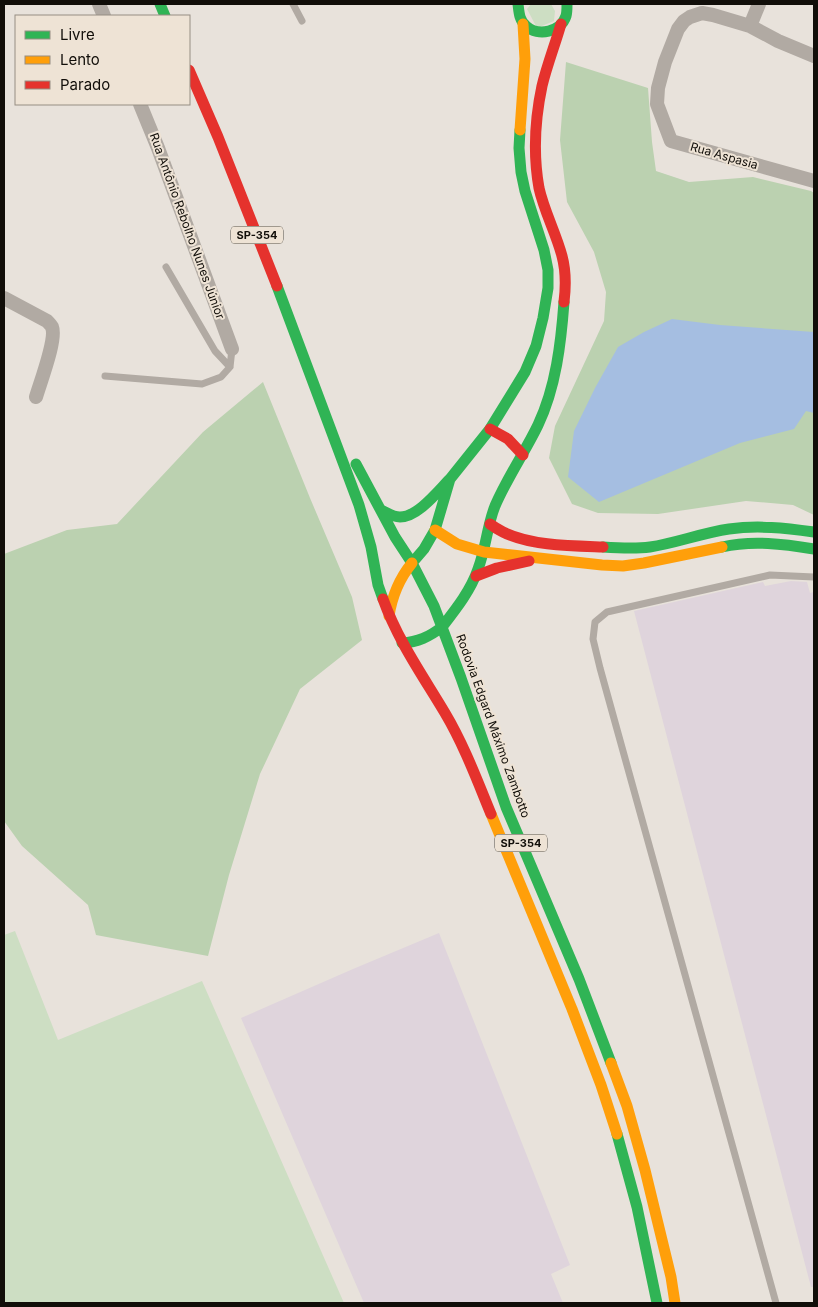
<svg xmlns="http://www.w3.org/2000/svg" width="818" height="1307" viewBox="0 0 818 1307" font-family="Inter,sans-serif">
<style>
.green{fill:#cddec3}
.forest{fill:#bbd1b0}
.water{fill:#a5bee1}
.building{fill:#dfd4dc}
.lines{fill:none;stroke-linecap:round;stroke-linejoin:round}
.lane{stroke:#b1aaa3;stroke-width:7}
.street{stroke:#b1aaa3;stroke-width:14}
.fast{stroke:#30b455;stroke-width:11}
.slow{stroke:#ff9f0a;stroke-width:11}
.jam{stroke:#e5322d;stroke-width:11}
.labels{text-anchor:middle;stroke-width:4;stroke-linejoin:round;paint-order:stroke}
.shield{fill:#eee3d5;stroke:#534e46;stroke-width:1}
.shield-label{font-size:11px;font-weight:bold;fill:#110e09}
.street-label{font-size:12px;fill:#110e09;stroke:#eee3d5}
</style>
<rect width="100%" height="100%" fill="#e8e2db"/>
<path class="green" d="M 531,4 L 551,4 L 555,11 L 554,21 L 537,28 L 527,9 Z
M 15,931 L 58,1040 L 202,981 L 344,1303 L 4,1303 L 4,935 Z"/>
<path class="forest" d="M 566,62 L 648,88 L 652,142 L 656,171 L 689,182 L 753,177 L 811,191 L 814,193 L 814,515 L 793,505 L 746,501 L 658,514 L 598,513 L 572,504 L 549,458 L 555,426 L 604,321 L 606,292 L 594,252 L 567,202 L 560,140 Z
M 263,382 L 310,498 L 352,597 L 362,640 L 300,689 L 260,774 L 229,875 L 208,956 L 96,935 L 88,905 L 22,846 L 4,821 L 4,554 L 67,530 L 117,524 L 203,432 Z"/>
<path class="water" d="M 672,319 L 720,325 L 814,332 L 814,413 L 806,411 L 794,429 L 740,443 L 599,502 L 568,477 L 574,431 L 595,388 L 618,347 L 644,332 Z"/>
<path class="building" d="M 791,581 L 807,582 L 810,593 L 814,592 L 814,1287 L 811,1287 L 634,611 L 763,582 L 765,586 Z
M 439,933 L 570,1265 L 551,1274 L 563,1303 L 364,1303 L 241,1018 L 353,969 Z"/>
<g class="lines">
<path class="lane" d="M 293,4 L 302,21
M 166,267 L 215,351 L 230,367
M 105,376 L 202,384 L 221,377 L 230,367 L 232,349
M 776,1303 L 600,668 L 593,639 L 595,622 L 607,612 L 770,575 L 814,577"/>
<path class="street" d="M 99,4 L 104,16
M 750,26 L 759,4
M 814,56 L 778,41 L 750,26 L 713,15 L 702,13 L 690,17 L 684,21 L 678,29 L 665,62 L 658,88 L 657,104 L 671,141 L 814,181
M 140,104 L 158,148 L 232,349
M 4,298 L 47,321 C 49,323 51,325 52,327 C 57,339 40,383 36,397"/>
<path class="fast" d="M 160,4 L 165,16
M 518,4 C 519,12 519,20 526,26 C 538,37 561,32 566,16 C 567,13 567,8 567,4
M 277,286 L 359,505 L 371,547 L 378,585 L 383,599
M 356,464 L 395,537 L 412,563 L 434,606 L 461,678 L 506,807 L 579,979 L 611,1063
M 381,510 C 387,513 393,517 400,517 C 418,517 438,491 450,479
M 603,547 C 618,548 635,549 650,547 C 676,543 702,533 729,529 C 758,525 785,528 814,532
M 722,547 C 752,540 784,544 814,549
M 412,563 L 424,549 L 435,530 L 450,479 L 490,429 L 525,372 L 536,346 L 543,318 L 548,288 L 548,270 L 544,250 L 525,191 L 521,172 L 519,148 L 520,130
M 442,627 C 456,609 471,590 478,569 C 486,548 487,526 495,506 C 507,478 525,452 538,425 C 556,387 561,343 564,302
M 402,643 C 418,642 429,637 442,627
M 617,1134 L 637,1207 L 657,1303"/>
<path class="slow" d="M 520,130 L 525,59 L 523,24
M 435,530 L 457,544 L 484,552 L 602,565 L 623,566 L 644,563 L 722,547
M 389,616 C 392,596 399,579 412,563
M 491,814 L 572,1009 L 601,1085 L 617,1134
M 611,1063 L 627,1106 L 645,1170 L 671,1277 L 675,1303"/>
<path class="jam" d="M 561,24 C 555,45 547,65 542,86 C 535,119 533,154 539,188 C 544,211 556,233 562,256 C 566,271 566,286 564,302
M 189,70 L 218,137 L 277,286
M 490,429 L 508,439 L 523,455
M 490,524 C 494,527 499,530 503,532 C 530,546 574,546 603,547
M 476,576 L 497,568 L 529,561
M 383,599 C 398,641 423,676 445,713 C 464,745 477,780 491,814"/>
</g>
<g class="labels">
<g class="shield">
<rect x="231" y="226.5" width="52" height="17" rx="4"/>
<rect x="495" y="834.5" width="52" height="17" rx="4"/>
</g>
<g class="shield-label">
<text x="257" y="239">SP-354</text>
<text x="521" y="847">SP-354</text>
</g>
<g class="street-label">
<text transform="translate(724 156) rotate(16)" y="4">Rua Aspasia</text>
<text transform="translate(187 226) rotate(70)" y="4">Rua Antônio Rebolho Nunes Júnior</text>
<text transform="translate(493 726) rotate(70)" y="4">Rodovia Edgard Máximo Zambotto</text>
</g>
</g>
<rect width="818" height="1307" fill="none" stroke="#110e09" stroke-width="10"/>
<rect x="15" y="15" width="175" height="90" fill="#eee3d5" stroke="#968e83"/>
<rect x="25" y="31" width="25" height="8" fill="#30b455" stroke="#968e83"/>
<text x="60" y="40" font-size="15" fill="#110e09">Livre</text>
<rect x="25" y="56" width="25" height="8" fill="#ff9f0a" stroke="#968e83"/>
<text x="60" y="65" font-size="15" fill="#110e09">Lento</text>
<rect x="25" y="81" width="25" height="8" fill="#e5322d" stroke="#968e83"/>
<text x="60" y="90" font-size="15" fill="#110e09">Parado</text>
</svg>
